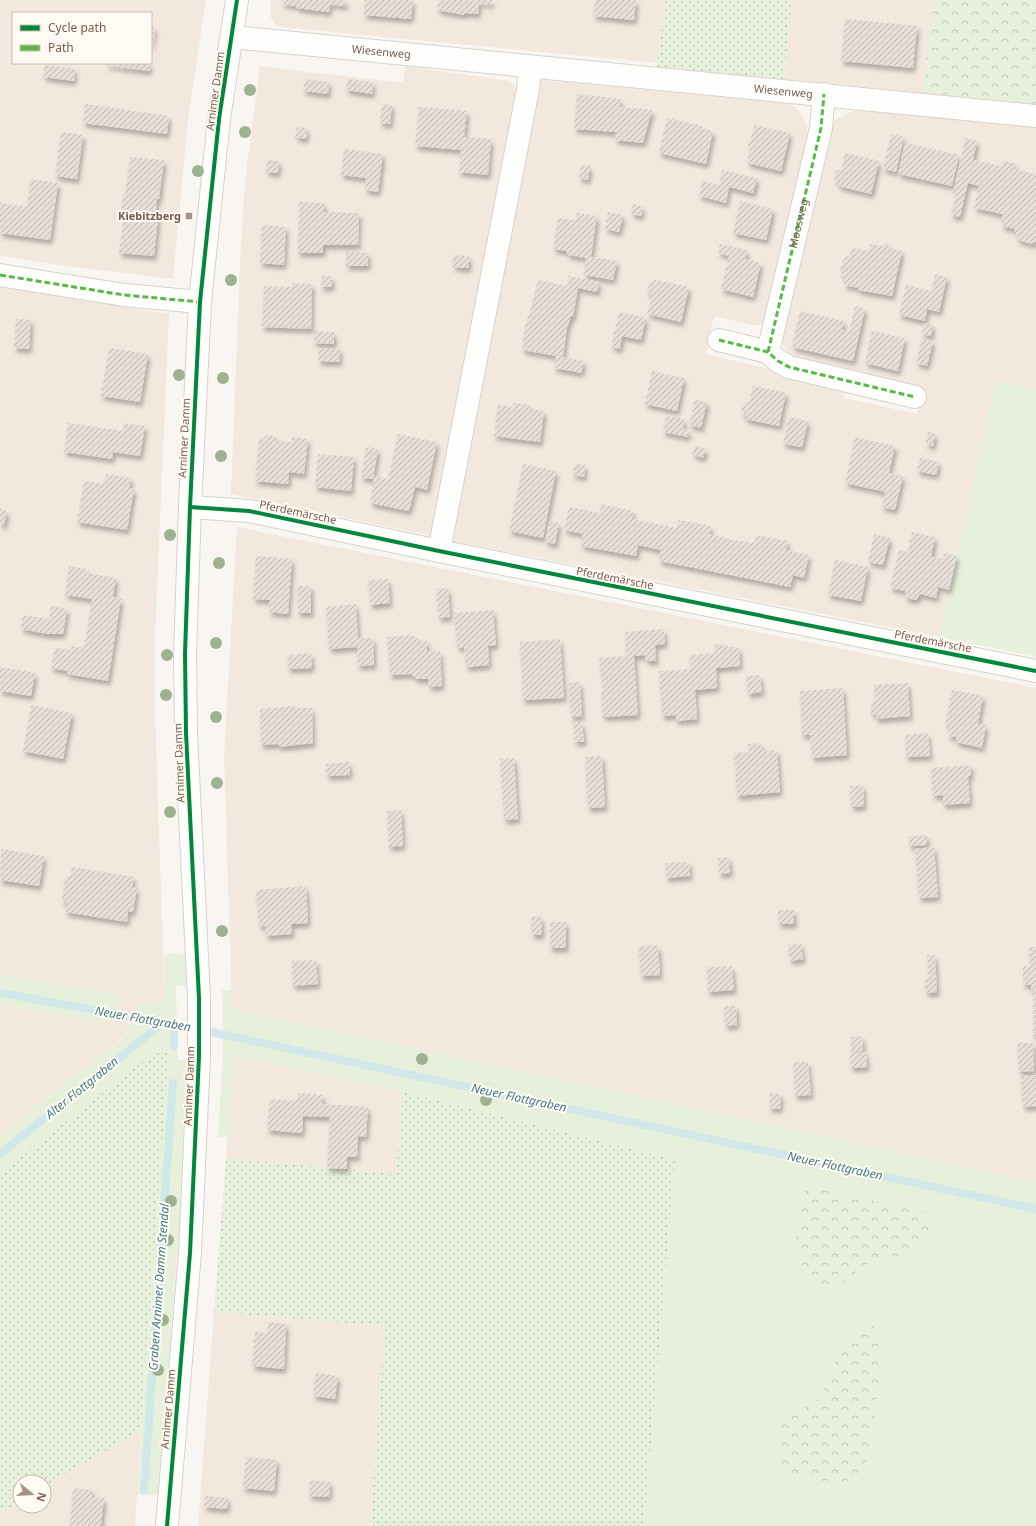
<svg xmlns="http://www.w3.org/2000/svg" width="1036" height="1526" viewBox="0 0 1036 1526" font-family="'Noto Sans',sans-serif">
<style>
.residential{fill:#f2e8de;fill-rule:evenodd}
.grass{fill:#e7f0db}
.forest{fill:url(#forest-crowns)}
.garden{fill:url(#garden-dots)}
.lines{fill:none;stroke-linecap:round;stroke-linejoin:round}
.stream{stroke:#d0e8ea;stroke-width:8}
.building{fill:url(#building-hatch);filter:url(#shadow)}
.minor-casing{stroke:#d7d1cb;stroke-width:24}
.minor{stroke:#fefefd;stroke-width:22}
.quiet{stroke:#58b947;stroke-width:3;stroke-dasharray:6 3;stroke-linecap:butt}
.cycleway-casing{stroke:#fffaf3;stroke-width:6}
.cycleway{stroke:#00873e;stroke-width:4}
.tree{fill:#9eb190}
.poi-dot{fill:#a69286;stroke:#fffaf3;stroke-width:1.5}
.labels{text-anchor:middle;stroke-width:4;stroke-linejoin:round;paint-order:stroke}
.street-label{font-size:11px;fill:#7a5c4d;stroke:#fffaf3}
.poi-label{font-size:11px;font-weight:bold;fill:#7a5c4d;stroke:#fffaf3;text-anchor:end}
.water-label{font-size:12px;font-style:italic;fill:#437c86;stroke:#fffaf3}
</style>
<defs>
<pattern id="forest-crowns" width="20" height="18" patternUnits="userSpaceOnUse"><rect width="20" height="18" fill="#e7f0db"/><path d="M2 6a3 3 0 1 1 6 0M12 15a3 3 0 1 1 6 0" fill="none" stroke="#c0c6b4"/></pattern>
<pattern id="garden-dots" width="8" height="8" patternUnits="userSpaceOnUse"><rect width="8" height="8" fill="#e7f0db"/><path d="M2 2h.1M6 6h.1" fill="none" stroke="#c0c6b4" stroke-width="1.8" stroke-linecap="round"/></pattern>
<pattern id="building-hatch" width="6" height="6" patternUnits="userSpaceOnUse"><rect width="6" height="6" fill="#e6ded7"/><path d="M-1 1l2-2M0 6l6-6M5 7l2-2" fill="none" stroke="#bfb7b1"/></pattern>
<filter id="shadow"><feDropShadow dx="2.5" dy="4.5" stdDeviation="2" flood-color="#0004"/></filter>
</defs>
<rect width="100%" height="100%" fill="#f9f5f0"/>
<path class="residential" d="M 0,0 L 206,0 L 188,119 L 173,279 L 66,266 L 0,256 ZM 13,13 L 151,13 L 151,63 L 13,63 Z
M 270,0 L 665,0 L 658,63 L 280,27 L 274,23 L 270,16 Z
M 792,0 L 1036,0 L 1036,104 L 784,79 Z
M 260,66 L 403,83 L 405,66 L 510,81 L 516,89 L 432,536 L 231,494 L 240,263 L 245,181 Z
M 541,80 L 786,103 L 795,107 L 801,113 L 807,126 L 808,137 L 764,323 L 759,325 L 752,325 L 714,316 L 706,354 L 832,384 L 843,389 L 845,398 L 917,414 L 923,389 L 795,360 L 790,357 L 783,345 L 782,338 L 830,131 L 834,121 L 844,115 L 853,111 L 865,110 L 1036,128 L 1036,389 L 996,381 L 939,637 L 453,541 Z
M 0,287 L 169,314 L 155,636 L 155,715 L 165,1002 L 129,1028 L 133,1029 L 0,1135 L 0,1005 L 104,1023 L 122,996 L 0,974 Z
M 237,527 L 1036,688 L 1036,1182 L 232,1009 L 224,755 Z
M 234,1056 L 403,1092 L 396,1174 L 226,1158 Z
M 214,1312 L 385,1326 L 370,1526 L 198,1526 Z
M 141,1430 L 135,1526 L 0,1526 L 0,1513 L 20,1501 L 20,1506 L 44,1506 L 44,1487 Z"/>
<path class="grass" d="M 996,381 L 1036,389 L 1036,657 L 939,637 Z
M 170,952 L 185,955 L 186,986 L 176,986 L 178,1060 L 186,1060 L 180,1218 L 158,1495 L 137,1494 L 168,1047 L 140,1063 L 0,1174 L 0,1135 L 133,1030 L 128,1028 L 138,1004 L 165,1002 L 164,957 Z
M 0,974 L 122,996 L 113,1021 L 104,1023 L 0,1005 Z
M 222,990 L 232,990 L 232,1009 L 1036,1182 L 1036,1526 L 644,1526 L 675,1160 L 403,1092 L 235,1056 L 229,1137 L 218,1137 L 223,1049 Z"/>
<path class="forest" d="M 934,0 L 1036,0 L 1036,104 L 923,92 Z
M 806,1187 L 924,1211 L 937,1231 L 912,1255 L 875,1258 L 841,1284 L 821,1291 L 805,1273 L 795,1246 Z
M 872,1324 L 884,1343 L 870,1454 L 861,1471 L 847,1481 L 817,1481 L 787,1472 L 777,1464 L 781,1424 L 820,1398 L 839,1353 Z"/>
<path class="garden" d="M 665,0 L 792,0 L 784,79 L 657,67 Z
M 169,1047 L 141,1430 L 44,1487 L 44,1482 L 20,1482 L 20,1501 L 0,1513 L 0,1174 L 140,1063 Z
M 403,1092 L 675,1160 L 644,1526 L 370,1526 L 385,1326 L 214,1312 L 226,1158 L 396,1174 Z"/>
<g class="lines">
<path class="stream" d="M 0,993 L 174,1024 L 1036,1209
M 174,1024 L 174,1046
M 0,1154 L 164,1022
M 144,1491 L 173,1083"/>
</g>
<path class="building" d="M 282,0 L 345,0 L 345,6 L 330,4 L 329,12 L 296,8 L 297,6 L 282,4 Z
M 365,0 L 413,0 L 411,19 L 364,15 Z
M 438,0 L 492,0 L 492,4 L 479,3 L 478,14 L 464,13 L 464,15 L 437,10 Z
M 595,0 L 636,0 L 634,20 L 593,16 Z
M 845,19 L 917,26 L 913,68 L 841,61 Z
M 151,27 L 155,27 L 152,47 L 151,47 Z
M 106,63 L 150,63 L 149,71 L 105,65 Z
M 45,65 L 75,69 L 74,81 L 43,77 Z
M 305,79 L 329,82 L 328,94 L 303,91 Z
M 348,79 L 373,82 L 372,94 L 346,90 Z
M 577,94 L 621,99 L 619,107 L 652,110 L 643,143 L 615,140 L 616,132 L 574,129 Z
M 85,104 L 169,116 L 167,134 L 83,123 Z
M 382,104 L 392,105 L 390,124 L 380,123 Z
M 419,107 L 467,111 L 464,137 L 491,139 L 488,175 L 459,172 L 461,150 L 415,146 Z
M 667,118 L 702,126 L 701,128 L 713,131 L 706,164 L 659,153 Z
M 755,125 L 790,133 L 781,171 L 747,163 L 750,149 L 748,146 Z
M 297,127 L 307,128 L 306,139 L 295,137 Z
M 61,132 L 83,135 L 77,179 L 55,176 Z
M 891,134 L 904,137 L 896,172 L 883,169 Z
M 965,138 L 977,141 L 973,160 L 1001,166 L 1003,161 L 1014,163 L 1015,169 L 1036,174 L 1036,241 L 1031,244 L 1018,240 L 1014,229 L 1002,226 L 1002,214 L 974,208 L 979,186 L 968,183 L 960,217 L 951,215 L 956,194 L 953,193 Z
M 905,143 L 959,155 L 952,186 L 898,174 Z
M 344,149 L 383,154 L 378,192 L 365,190 L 366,178 L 341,175 Z
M 845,153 L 879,161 L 871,194 L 838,186 L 839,183 L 834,179 L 836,171 L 842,169 Z
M 130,157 L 164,160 L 159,199 L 157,199 L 155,217 L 158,217 L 154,256 L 119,253 L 124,215 L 121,214 L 123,194 L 125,194 Z
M 267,160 L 279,161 L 278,173 L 266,172 Z
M 581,165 L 590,166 L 588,180 L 579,178 Z
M 722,170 L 757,178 L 753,193 L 729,187 L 726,203 L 699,196 L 702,181 L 719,185 Z
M 31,179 L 58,183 L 50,240 L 0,233 L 0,203 L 27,207 Z
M 740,201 L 773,209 L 766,240 L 733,233 Z
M 299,202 L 324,203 L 324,212 L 359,213 L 358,245 L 323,245 L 323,253 L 298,253 Z
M 633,204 L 643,207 L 641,216 L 631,214 Z
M 608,212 L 623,215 L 619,232 L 605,229 Z
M 577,213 L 597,216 L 591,257 L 617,261 L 613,280 L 584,275 L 586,258 L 568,255 L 566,251 L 553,249 L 558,218 L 576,220 Z
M 262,225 L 286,227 L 284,265 L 260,263 Z
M 887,243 L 890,248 L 902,251 L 892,296 L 858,290 L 859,288 L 844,285 L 845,278 L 840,272 L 843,260 L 848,256 L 850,257 L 852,248 L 869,251 L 870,244 L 882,246 Z
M 720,244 L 747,250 L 745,259 L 761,263 L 753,297 L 721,289 L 729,256 L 718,253 Z
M 346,252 L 368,253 L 368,266 L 346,266 Z
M 453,255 L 469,256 L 469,268 L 453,267 Z
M 935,275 L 947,277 L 939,312 L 927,309 L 925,321 L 899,315 L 906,285 L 932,291 Z
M 322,276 L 332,276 L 332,287 L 321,287 Z
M 569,276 L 599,282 L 597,292 L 578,288 L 573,317 L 571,317 L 567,328 L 563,357 L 584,361 L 581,373 L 554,368 L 556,356 L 522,350 L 526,320 L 527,320 L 531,309 L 538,280 L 567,286 Z
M 655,280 L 689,287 L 681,322 L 647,314 L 652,296 L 647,292 L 649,284 Z
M 292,283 L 312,284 L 311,329 L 262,327 L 264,286 L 292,287 Z
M 855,306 L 865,309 L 853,361 L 792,347 L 800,311 L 844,321 L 842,330 L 849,332 Z
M 619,312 L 646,318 L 641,340 L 622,336 L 620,349 L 611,347 Z
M 16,319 L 31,320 L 29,349 L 14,348 Z
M 924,323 L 933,325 L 931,336 L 922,334 Z
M 314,331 L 334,332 L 334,344 L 314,343 Z
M 872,331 L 905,338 L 898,371 L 865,363 Z
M 922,339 L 933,341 L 927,366 L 916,363 Z
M 109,348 L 148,354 L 140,402 L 101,396 Z
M 319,348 L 340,349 L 339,362 L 318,361 Z
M 652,371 L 684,378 L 677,411 L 645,404 Z
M 753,386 L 786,393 L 779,426 L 745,419 L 746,416 L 741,412 L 744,403 L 749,401 Z
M 695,399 L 707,402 L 701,428 L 689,425 Z
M 514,403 L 530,405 L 529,409 L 544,411 L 540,442 L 494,436 L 498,405 L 513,407 Z
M 666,416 L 684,419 L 683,429 L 689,431 L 688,437 L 663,432 Z
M 789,417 L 808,421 L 802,447 L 783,444 Z
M 68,423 L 123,431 L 124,423 L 145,426 L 140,456 L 113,452 L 112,459 L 64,452 Z
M 928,432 L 935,434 L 933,446 L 926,444 Z
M 398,434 L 437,442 L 427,490 L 415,487 L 409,511 L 370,503 L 374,476 L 388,479 Z
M 267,435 L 274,436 L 278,441 L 292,442 L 292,437 L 308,439 L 304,474 L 289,472 L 288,484 L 255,481 L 259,439 L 262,440 Z
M 855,437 L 895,446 L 889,473 L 903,476 L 895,510 L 882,507 L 885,492 L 845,483 Z
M 695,445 L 706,449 L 703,458 L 692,454 Z
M 366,447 L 378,449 L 373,479 L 361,478 Z
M 318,454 L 354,457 L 351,491 L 315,487 Z
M 920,458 L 939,462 L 936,475 L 917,471 Z
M 575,463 L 585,465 L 584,477 L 573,475 Z
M 523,464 L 556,471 L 543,538 L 509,531 Z
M 106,474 L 131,478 L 129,488 L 134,489 L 127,530 L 77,522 L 84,481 L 104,484 Z
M 601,504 L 633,511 L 632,519 L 666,526 L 677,528 L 679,520 L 711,526 L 709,534 L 732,540 L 754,543 L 756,535 L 788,541 L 786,550 L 809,555 L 804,578 L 793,575 L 790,587 L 659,561 L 661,550 L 638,545 L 636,556 L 581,546 L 583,534 L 564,530 L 569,507 L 600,513 Z
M 0,509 L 7,511 L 4,525 L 0,525 Z
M 549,521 L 559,523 L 555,544 L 545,542 Z
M 912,532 L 935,537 L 931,557 L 943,559 L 944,553 L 957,556 L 949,590 L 938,587 L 936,598 L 920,594 L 916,600 L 905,598 L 905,591 L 890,588 L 899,550 L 908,552 Z
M 874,534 L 890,538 L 883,565 L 868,562 Z
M 256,556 L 292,559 L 288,614 L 269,612 L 270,600 L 253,599 Z
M 835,560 L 868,567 L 861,601 L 828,595 Z
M 69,566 L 87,569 L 86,573 L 116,578 L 113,597 L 121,599 L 108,681 L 67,674 L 68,671 L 51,668 L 55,648 L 71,650 L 72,646 L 84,648 L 92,599 L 65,595 Z
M 388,579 L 390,603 L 370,605 L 368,580 Z
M 297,586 L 311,586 L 311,613 L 298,613 Z
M 448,588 L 450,617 L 439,618 L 436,589 Z
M 356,604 L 358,639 L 373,638 L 374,665 L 358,666 L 357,647 L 329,649 L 326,607 Z
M 51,606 L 67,609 L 63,634 L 47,634 L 21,629 L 23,615 L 49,619 Z
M 493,610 L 496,645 L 488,646 L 489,665 L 466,667 L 464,647 L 457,648 L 454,613 Z
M 664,629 L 665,644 L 655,645 L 656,661 L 646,661 L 645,655 L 634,656 L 638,715 L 603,717 L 601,692 L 603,691 L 599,658 L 626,656 L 625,632 Z
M 412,635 L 419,641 L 427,640 L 427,652 L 440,651 L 442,686 L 429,687 L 428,679 L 417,679 L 411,674 L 390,675 L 387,637 Z
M 560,639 L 564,698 L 523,700 L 520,642 Z
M 714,644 L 739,648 L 740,666 L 716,668 L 717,688 L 695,690 L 697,719 L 676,721 L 676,715 L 662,716 L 659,671 L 691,669 L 689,655 L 715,653 Z
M 311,653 L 312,668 L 288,669 L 287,655 Z
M 0,667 L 35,673 L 31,696 L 0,691 Z
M 760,675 L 762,692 L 748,694 L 746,676 Z
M 580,682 L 582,716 L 571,717 L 569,683 Z
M 908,683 L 910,716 L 876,719 L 876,715 L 871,713 L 871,704 L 875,701 L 874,685 Z
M 843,688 L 847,755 L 812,758 L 810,735 L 802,735 L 800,691 Z
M 952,690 L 983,696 L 978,724 L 986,725 L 982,748 L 956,742 L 956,737 L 948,736 L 950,725 L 945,724 Z
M 31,705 L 72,713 L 63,759 L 23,751 Z
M 295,706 L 295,708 L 312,708 L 313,743 L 279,747 L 279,744 L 261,745 L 260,709 Z
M 573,722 L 582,722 L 584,742 L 575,742 Z
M 928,733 L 930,756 L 906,757 L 905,735 Z
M 761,743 L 762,751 L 777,750 L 780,792 L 737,796 L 734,753 L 749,752 L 748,744 Z
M 602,756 L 605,807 L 588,808 L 585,757 Z
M 514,758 L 518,819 L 504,820 L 500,759 Z
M 349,762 L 350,775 L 327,776 L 326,764 Z
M 971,765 L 971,776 L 968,776 L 970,803 L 943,805 L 943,795 L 933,796 L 931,768 Z
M 863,785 L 864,806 L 851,807 L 850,786 Z
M 401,810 L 403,846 L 389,847 L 387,811 Z
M 927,835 L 927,845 L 909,846 L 909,836 Z
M 934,847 L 938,897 L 919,898 L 915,849 Z
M 1,849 L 44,856 L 39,886 L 0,880 Z
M 729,857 L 730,873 L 719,874 L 718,858 Z
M 689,862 L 690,876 L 666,878 L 665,863 Z
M 72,867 L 134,877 L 132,887 L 137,888 L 133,912 L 128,911 L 127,922 L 65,912 L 67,902 L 62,901 L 65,877 L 70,877 Z
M 306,886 L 308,923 L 291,924 L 292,934 L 266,936 L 265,926 L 259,926 L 256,890 Z
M 778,910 L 794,910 L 794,924 L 779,924 Z
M 541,916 L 542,935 L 532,935 L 531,917 Z
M 550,922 L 566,922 L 566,948 L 550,948 Z
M 801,943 L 803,959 L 790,961 L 788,945 Z
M 658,945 L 660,975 L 641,976 L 638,946 Z
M 1029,947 L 1036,947 L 1036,1036 L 1033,1036 L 1033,990 L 1031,990 L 1031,985 L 1023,985 L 1023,966 L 1030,966 Z
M 927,955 L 935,955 L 937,992 L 926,993 L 925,979 L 928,979 Z
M 316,960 L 318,984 L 293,986 L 292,961 Z
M 732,966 L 734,990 L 708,992 L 707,967 Z
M 724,1006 L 736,1006 L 737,1025 L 725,1026 Z
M 862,1036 L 863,1051 L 851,1052 L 851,1037 Z
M 1017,1043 L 1033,1043 L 1034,1071 L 1019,1072 Z
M 866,1052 L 867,1067 L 851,1068 L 850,1053 Z
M 793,1062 L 808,1062 L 811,1095 L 795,1096 Z
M 1036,1075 L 1036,1106 L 1023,1107 L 1021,1076 Z
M 298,1093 L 323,1095 L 322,1104 L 368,1107 L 366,1137 L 358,1136 L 357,1157 L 347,1157 L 347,1169 L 327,1168 L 330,1117 L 303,1116 L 302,1133 L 267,1130 L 270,1099 L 297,1101 Z
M 770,1093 L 781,1094 L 780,1109 L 769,1108 Z
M 268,1322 L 286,1324 L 284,1369 L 252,1366 L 255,1332 L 267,1333 Z
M 316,1373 L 338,1376 L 335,1399 L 313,1396 Z
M 246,1457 L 277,1460 L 274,1491 L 243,1488 Z
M 310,1480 L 330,1482 L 329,1497 L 309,1496 Z
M 73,1488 L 92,1490 L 92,1497 L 104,1498 L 101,1526 L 70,1526 Z
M 205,1496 L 228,1498 L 227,1509 L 204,1507 Z"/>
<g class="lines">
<g class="minor-casing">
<g id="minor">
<path id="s1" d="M 232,37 L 1036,116"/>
<path d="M 0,275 L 124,295 L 200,302"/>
<path d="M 719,340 L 768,352 L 778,361 L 789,367 L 915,397"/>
<path id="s2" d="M 768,352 L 821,128 L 824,94"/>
<path d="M 190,507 L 249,511 L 439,551 L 1036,671"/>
<path d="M 439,551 L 528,89 L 530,67"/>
<path d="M 167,1526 L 190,1253 L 199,1056 L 199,999 L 186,733 L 185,654 L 190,507 L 200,302 L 219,119 L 237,0"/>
</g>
</g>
<use href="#minor" class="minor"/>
<path class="quiet" d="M 0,275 L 124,295 L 200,302
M 719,340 L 768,352 L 778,361 L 789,367 L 915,397
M 768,352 L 821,128 L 824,94"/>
<g class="cycleway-casing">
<path id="cycleway" d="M 190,507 L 249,511 L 439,551 L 1036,671
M 167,1526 L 190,1253 L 199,1056 L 199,999 L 186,733 L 185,654 L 190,507 L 200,302 L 219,119 L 237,0"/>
</g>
<use href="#cycleway" class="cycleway"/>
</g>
<g class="tree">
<circle cx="250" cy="90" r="6"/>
<circle cx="245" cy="132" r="6"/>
<circle cx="198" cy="171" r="6"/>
<circle cx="231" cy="280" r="6"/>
<circle cx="179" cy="375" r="6"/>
<circle cx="223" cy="378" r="6"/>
<circle cx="221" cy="456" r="6"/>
<circle cx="170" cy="535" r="6"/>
<circle cx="219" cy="563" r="6"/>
<circle cx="216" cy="643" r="6"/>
<circle cx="167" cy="655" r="6"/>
<circle cx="166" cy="695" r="6"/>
<circle cx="216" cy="717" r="6"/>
<circle cx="217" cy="783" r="6"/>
<circle cx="170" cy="812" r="6"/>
<circle cx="222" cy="931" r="6"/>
<circle cx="422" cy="1059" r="6"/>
<circle cx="486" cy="1100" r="6"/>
<circle cx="171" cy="1201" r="6"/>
<circle cx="168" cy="1240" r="6"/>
<circle cx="163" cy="1320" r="6"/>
<circle cx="158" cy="1370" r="6"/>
</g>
<rect class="poi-dot" x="185" y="212" width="8" height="8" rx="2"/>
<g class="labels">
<g class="street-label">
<text dy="4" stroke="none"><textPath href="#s1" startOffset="150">Wiesenweg</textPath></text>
<text dy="4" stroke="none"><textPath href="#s1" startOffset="554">Wiesenweg</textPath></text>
<text transform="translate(215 91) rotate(-82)" y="4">Arnimer Damm</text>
<text dy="4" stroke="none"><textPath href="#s2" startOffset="132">Moosweg</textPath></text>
<text transform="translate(184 438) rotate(-87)" y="4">Arnimer Damm</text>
<text transform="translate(298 512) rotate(12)" y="4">Pferdemärsche</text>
<text transform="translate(615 578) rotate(11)" y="4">Pferdemärsche</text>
<text transform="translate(933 641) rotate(11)" y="4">Pferdemärsche</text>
<text transform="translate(179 763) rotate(-92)" y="4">Arnimer Damm</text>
<text transform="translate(189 1086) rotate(-88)" y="4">Arnimer Damm</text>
<text transform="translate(168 1409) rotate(-85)" y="4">Arnimer Damm</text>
</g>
<g class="poi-label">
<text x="181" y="220">Kiebitzberg</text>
</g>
<g class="water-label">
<text transform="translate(143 1019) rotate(10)" y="4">Neuer Flottgraben</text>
<text transform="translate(82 1088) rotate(-39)" y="4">Alter Flottgraben</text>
<text transform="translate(519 1098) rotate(12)" y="4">Neuer Flottgraben</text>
<text transform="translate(835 1166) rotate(12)" y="4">Neuer Flottgraben</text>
<text transform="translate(159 1287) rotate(-86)" y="4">Graben Arnimer Damm Stendal</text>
</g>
</g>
<rect x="12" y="12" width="140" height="52" fill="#fffaf3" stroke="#cabbb1"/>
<rect x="20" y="25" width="20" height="6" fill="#00873e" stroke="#cabbb1"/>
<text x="48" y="32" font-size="12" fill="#7a5c4d">Cycle path</text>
<rect x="20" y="45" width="20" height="6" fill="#58b947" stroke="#cabbb1"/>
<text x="48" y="52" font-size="12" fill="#7a5c4d">Path</text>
<g transform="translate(32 1494) rotate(108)"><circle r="19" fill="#fffaf3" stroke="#cabbb1"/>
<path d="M0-3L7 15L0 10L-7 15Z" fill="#a69286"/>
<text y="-6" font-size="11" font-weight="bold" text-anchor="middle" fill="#7a5c4d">N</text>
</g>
</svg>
